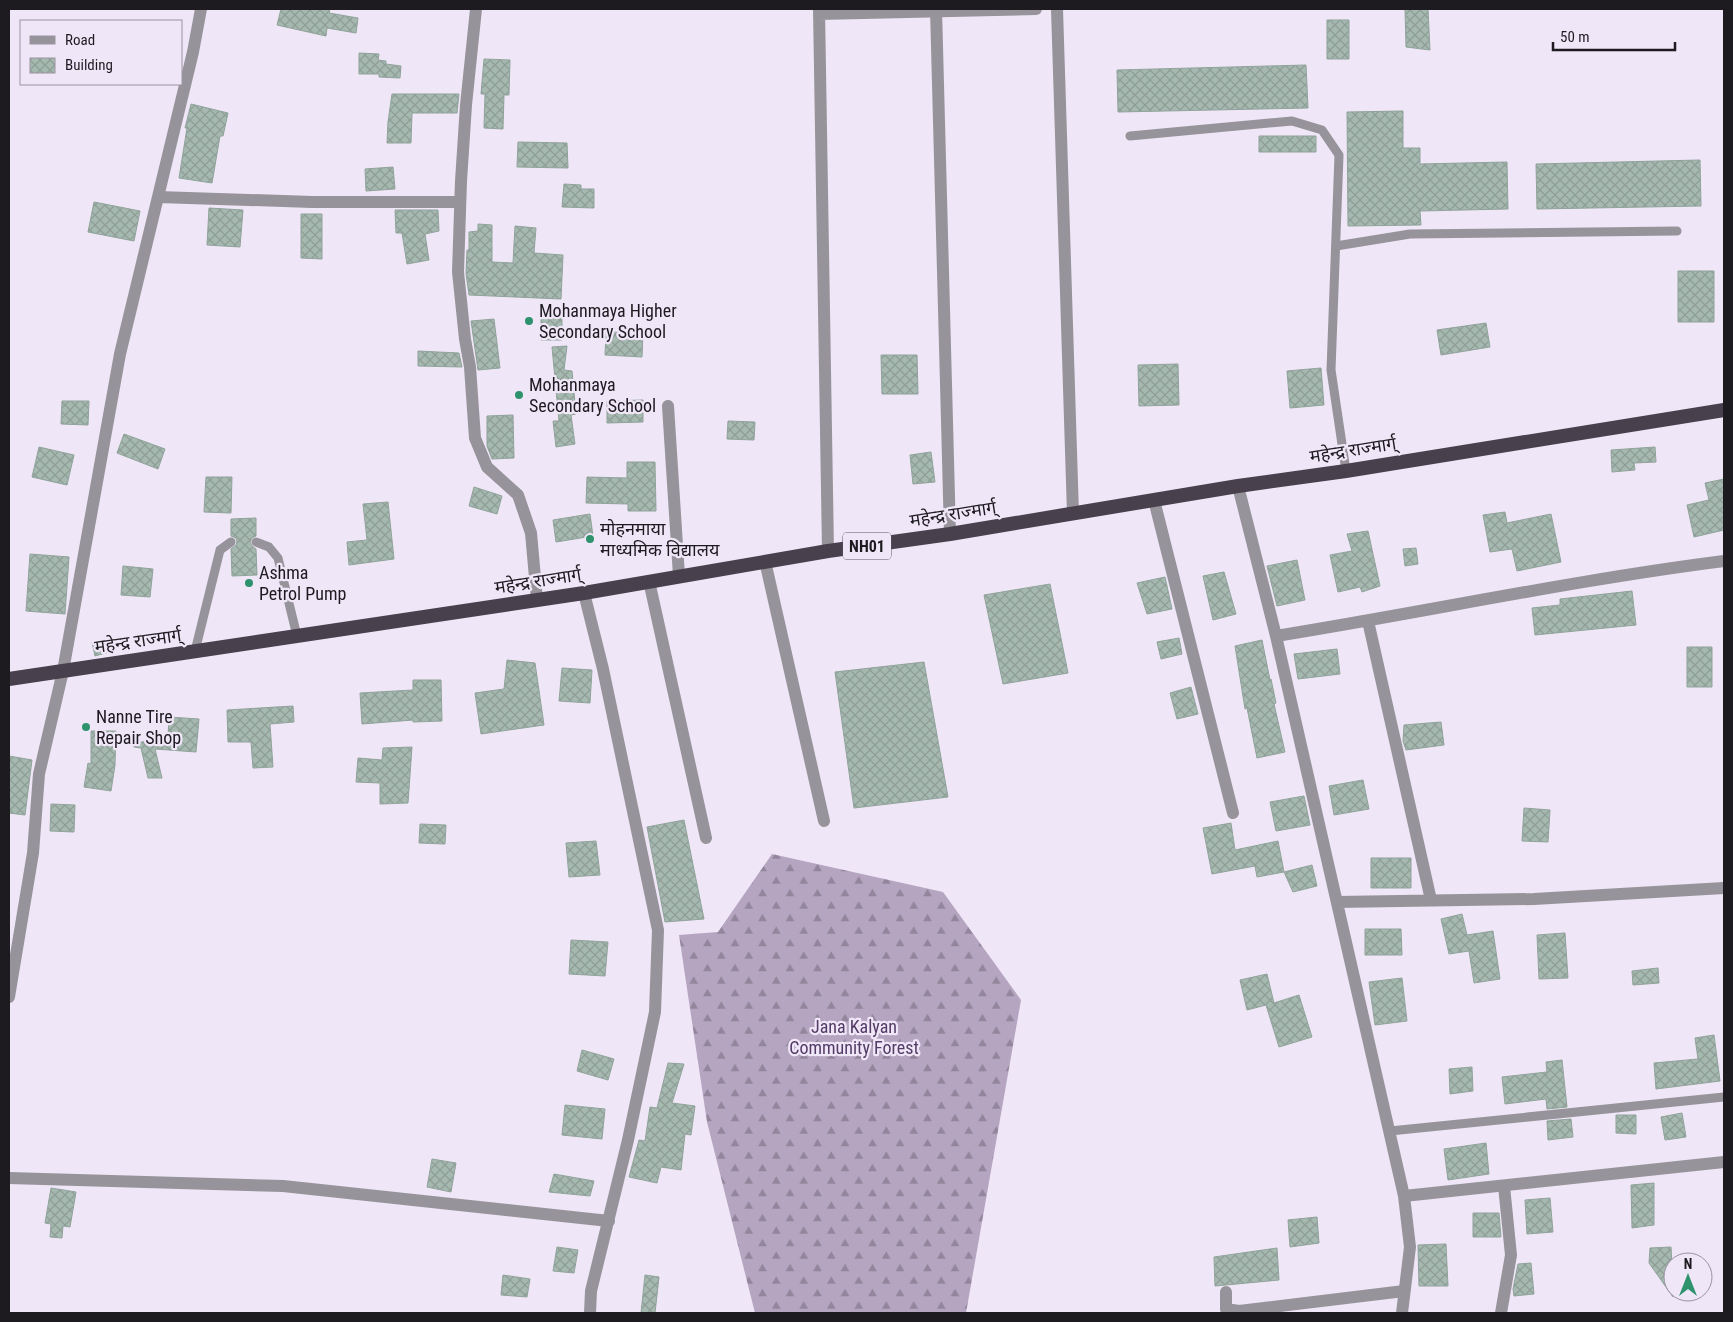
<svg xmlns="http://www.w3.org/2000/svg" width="1733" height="1322" viewBox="0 0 1733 1322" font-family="'Roboto Condensed','Noto Sans Devanagari',sans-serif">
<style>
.forest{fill:url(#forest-firs)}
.building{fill:url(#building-cross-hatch);stroke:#90a39a}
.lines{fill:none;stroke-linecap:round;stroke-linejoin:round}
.service{stroke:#97939a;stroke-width:9}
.minor{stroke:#97939a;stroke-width:12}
.trunk{stroke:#48404d;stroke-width:14}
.poi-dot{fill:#2e926d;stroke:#efe6f7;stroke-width:2}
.labels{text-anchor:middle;stroke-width:4.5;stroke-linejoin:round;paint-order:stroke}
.shield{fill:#efe6f7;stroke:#5c5760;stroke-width:1}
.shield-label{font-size:16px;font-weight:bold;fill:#1d1a20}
.poi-label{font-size:18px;fill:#1d1a20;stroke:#efe6f7;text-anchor:start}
.street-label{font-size:18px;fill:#1d1a20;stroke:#efe6f7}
.park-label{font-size:18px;fill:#533b65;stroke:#efe6f7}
</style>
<defs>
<pattern id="forest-firs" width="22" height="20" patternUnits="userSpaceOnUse" patternTransform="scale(1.25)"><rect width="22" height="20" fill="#b5a5c1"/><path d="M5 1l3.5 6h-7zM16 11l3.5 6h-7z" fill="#93869c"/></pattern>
<pattern id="building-cross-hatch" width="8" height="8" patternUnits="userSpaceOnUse" patternTransform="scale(1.25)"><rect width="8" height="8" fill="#a6b9b0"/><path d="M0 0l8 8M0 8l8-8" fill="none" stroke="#8e9e97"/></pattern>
</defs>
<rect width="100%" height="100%" fill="#efe6f7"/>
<path class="forest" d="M 772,854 L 943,892 L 1021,1000 L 966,1313 L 755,1313 L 707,1122 L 679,935 L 718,932 Z"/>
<path class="building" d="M 281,9 L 330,9 L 329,13 L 358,18 L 356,33 L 327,28 L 326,36 L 277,25 Z
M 1405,9 L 1428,9 L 1430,50 L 1406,47 Z
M 1327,20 L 1349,20 L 1349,59 L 1327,59 Z
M 359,53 L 379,54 L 378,60 L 386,61 L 386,64 L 401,66 L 400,78 L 379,77 L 379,74 L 359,74 Z
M 484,59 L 510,60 L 509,95 L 504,95 L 503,129 L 484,128 L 485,94 L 481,94 Z
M 1306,65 L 1308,108 L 1118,112 L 1117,70 Z
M 392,94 L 459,94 L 457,113 L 412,113 L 411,143 L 387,143 L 388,122 Z
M 191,104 L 228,113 L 223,136 L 220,136 L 212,183 L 179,178 L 187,128 L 185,128 Z
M 1403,111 L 1403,148 L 1420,148 L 1420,164 L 1507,162 L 1508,209 L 1420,211 L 1421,225 L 1348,226 L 1347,112 Z
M 1259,136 L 1316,136 L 1316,152 L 1259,152 Z
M 518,142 L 567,143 L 568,168 L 517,167 Z
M 1700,160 L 1701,206 L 1537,209 L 1536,164 Z
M 393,167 L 395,189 L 366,191 L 365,169 Z
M 564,184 L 581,185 L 581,189 L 594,189 L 594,208 L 562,207 Z
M 94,202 L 140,211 L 134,241 L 88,232 Z
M 209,208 L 243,210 L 240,247 L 207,245 Z
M 395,210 L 438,210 L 439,231 L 425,234 L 429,260 L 407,264 L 402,233 L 396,233 Z
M 301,214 L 322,214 L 322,259 L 301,258 Z
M 478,224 L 492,225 L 492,262 L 513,263 L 515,226 L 536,228 L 534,253 L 563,255 L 561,299 L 469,295 L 466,273 L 467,250 L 469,250 L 469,232 L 478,231 Z
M 1678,271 L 1714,271 L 1714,322 L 1678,322 Z
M 562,311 L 562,340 L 541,340 L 541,313 Z
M 494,319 L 500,368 L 478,370 L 471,321 Z
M 1486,323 L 1490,347 L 1441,355 L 1437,330 Z
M 606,332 L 643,333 L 642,357 L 605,355 Z
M 567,346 L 564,370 L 572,371 L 576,414 L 571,415 L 575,444 L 556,447 L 553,421 L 559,421 L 552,347 Z
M 418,351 L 459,353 L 462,367 L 418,366 Z
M 881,355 L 917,355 L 918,394 L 882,394 Z
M 1178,364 L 1179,405 L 1139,406 L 1138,365 Z
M 1321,368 L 1324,405 L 1290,408 L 1287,371 Z
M 643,400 L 643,422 L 607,423 L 607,401 Z
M 62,401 L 89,401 L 88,425 L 61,424 Z
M 513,415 L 514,458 L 492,459 L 487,446 L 487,416 Z
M 728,421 L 755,422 L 754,440 L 727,439 Z
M 124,434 L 165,449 L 158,469 L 117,453 Z
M 39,447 L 74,455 L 67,485 L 32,477 Z
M 1655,447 L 1656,462 L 1634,463 L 1635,470 L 1612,472 L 1611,450 Z
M 931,452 L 935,482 L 913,484 L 910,455 Z
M 627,462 L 655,462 L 656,511 L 628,511 L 628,504 L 586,503 L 587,477 L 627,478 Z
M 206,477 L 232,477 L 231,513 L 204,512 Z
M 1724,479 L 1724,530 L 1694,537 L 1687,505 L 1709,500 L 1705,483 Z
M 474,487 L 502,496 L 497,514 L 469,506 Z
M 388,502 L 394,559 L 349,565 L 347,542 L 367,540 L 363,504 Z
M 1505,512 L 1507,523 L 1551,514 L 1561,562 L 1517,571 L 1512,549 L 1490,552 L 1483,515 Z
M 590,514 L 593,536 L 556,542 L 553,520 Z
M 256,518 L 256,536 L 252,538 L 250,542 L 252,546 L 256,549 L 257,575 L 232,576 L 231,549 L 236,545 L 237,542 L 236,538 L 231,536 L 231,519 Z
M 1368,531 L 1380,586 L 1362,592 L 1360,587 L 1338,592 L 1330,555 L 1352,551 L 1347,534 Z
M 1416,548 L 1418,564 L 1405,566 L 1403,549 Z
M 30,554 L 69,557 L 65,614 L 26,611 Z
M 1297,560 L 1305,600 L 1277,606 L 1267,566 Z
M 123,566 L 153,569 L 150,597 L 121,595 Z
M 1224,572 L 1236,614 L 1213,620 L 1203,576 Z
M 1165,577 L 1172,609 L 1147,614 L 1137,583 Z
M 1050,584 L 1068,673 L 1003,684 L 984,595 Z
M 1632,591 L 1636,625 L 1535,635 L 1532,608 L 1560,605 L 1560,599 Z
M 110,638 L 113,651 L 95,656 L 92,642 Z
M 1179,638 L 1182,654 L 1161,659 L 1157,642 Z
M 1262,640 L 1270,680 L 1271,679 L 1276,703 L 1274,704 L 1285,752 L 1257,758 L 1247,708 L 1245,709 L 1235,646 Z
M 1687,647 L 1712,647 L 1712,687 L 1687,687 Z
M 1337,649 L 1340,674 L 1298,679 L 1294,654 Z
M 507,660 L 535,663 L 544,725 L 481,734 L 475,693 L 504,689 Z
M 924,662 L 948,797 L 854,808 L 835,672 Z
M 562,668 L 592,670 L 590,703 L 559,701 Z
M 413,680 L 441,680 L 442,721 L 413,722 L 413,720 L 362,724 L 360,693 L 413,690 Z
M 1191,687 L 1198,714 L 1177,719 L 1170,693 Z
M 293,706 L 294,722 L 270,724 L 273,767 L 253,768 L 251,742 L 228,742 L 227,710 Z
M 169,717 L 199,719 L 196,752 L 155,749 L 162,778 L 148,778 L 141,748 L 134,747 L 133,744 L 168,736 Z
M 1441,722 L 1444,745 L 1406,750 L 1403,741 L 1404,725 Z
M 91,731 L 116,731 L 115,765 L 111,791 L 84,787 L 88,763 L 91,764 Z
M 412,747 L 408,803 L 380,804 L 380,783 L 356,782 L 358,758 L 382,760 L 383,748 Z
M 9,756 L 32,760 L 25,815 L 9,813 Z
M 1363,780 L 1369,809 L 1334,815 L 1329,786 Z
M 1304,796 L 1310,825 L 1276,831 L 1270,802 Z
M 51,804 L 75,805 L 74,832 L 50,831 Z
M 1524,808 L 1550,810 L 1548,842 L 1522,841 Z
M 684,820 L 704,919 L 665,922 L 647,827 Z
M 1231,823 L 1235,850 L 1278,841 L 1284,872 L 1257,877 L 1255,866 L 1212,874 L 1203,828 Z
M 420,824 L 446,825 L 445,844 L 419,843 Z
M 596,841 L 600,875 L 569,877 L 566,843 Z
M 1371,858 L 1411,858 L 1411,888 L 1371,888 Z
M 1312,865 L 1317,886 L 1293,892 L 1284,872 Z
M 1462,914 L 1467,935 L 1493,931 L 1500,979 L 1474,983 L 1469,951 L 1449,954 L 1441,919 Z
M 1365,929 L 1401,929 L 1402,955 L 1365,955 Z
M 1565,933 L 1568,978 L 1539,979 L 1537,935 Z
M 571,940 L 608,942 L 605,976 L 569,974 Z
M 1658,968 L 1659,983 L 1633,985 L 1632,971 Z
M 1267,974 L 1274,1003 L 1299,995 L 1312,1037 L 1279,1047 L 1266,1005 L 1247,1010 L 1240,980 Z
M 1402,978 L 1407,1021 L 1375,1025 L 1369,982 Z
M 1714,1035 L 1720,1081 L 1656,1089 L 1654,1063 L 1698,1059 L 1695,1038 Z
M 582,1050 L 614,1059 L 608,1080 L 577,1071 Z
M 1562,1060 L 1567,1107 L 1547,1109 L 1546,1099 L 1505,1104 L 1502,1077 L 1547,1072 L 1546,1062 Z
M 668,1063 L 684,1064 L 672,1103 L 695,1106 L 691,1135 L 685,1134 L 681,1170 L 661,1167 L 657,1183 L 629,1177 L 639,1140 L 645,1141 L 650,1107 L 657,1108 Z
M 1472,1067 L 1473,1091 L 1450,1094 L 1449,1069 Z
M 565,1105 L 605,1109 L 602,1139 L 562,1135 Z
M 1682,1113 L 1686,1137 L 1665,1140 L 1661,1117 Z
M 1616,1115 L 1636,1115 L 1636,1134 L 1616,1133 Z
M 1571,1119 L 1573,1137 L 1548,1140 L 1547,1121 Z
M 1486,1143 L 1489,1174 L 1448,1180 L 1444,1149 Z
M 432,1159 L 456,1163 L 451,1192 L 427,1187 Z
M 554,1174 L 594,1181 L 590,1196 L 549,1192 Z
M 1654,1183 L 1654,1225 L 1632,1228 L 1631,1185 Z
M 51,1188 L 76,1192 L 70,1227 L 63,1226 L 62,1238 L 50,1237 L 51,1224 L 45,1223 Z
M 1550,1198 L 1553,1232 L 1527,1234 L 1525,1200 Z
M 1473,1213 L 1499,1213 L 1501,1237 L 1473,1237 Z
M 1317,1217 L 1319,1243 L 1290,1247 L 1288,1220 Z
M 1446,1244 L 1448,1286 L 1419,1286 L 1418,1245 Z
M 557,1247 L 578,1250 L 574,1273 L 553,1271 Z
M 1671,1247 L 1672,1266 L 1673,1266 L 1673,1297 L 1649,1263 L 1650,1248 Z
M 1277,1248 L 1279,1280 L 1215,1286 L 1214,1257 Z
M 1531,1263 L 1534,1294 L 1514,1296 L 1513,1289 L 1518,1264 Z
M 503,1275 L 530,1279 L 527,1297 L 501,1295 Z
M 645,1275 L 659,1277 L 655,1313 L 641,1313 Z"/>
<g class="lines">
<path class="service" d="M 1130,136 L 1292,121 L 1322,130 L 1339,155 L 1331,370 L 1346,471
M 1336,246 L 1410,234 L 1677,231
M 256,542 L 269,547 L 278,558 L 297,636
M 195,651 L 220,550 L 231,542
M 1390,1131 L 1724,1097"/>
<path class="minor" d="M 476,9 L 466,105 L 461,181 L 458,272 L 465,339 L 470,367 L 475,438 L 487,467 L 518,495 L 531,533 L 537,600
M 819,9 L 828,551
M 936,9 L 950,534
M 1057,9 L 1073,514
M 819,14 L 1036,9
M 158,197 L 312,202 L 460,202
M 668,406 L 679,576
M 1238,486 L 1276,636 L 1404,1196 L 1410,1247 L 1402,1313
M 1154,500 L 1233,813
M 765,561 L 824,821
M 649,581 L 706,838
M 584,593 L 603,669 L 658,930 L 655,1012 L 628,1140 L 591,1291 L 590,1313
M 1368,621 L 1431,900
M 1276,636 C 1425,612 1574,580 1724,561
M 1337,902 L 1534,899 L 1724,888
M 9,997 L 33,853 L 39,774 L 63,671 L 120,354 L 193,52 L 201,9
M 9,1178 L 283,1186 L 609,1221
M 1404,1196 L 1724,1162
M 1226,1292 L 1226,1309 L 1239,1311 L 1404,1291
M 1501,1313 L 1511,1255 L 1504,1186"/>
<path class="trunk" d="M 9,679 L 584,593 L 828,551 L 950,534 L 1238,486 L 1346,471 L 1724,410"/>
</g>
<g class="poi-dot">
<circle cx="529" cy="321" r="5"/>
<circle cx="519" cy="395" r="5"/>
<circle cx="590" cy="539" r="5"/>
<circle cx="249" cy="583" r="5"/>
<circle cx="86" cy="727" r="5"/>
</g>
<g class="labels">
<rect class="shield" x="843" y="532.5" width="48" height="27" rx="4"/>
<g class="shield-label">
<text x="867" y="552">NH01</text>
</g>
<g class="poi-label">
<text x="539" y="317">Mohanmaya Higher<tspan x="539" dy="21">Secondary School</tspan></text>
<text x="529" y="391">Mohanmaya<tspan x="529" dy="21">Secondary School</tspan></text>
<text x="600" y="535">मोहनमाया<tspan x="600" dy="21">माध्यमिक विद्यालय</tspan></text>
<text x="259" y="579">Ashma<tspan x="259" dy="21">Petrol Pump</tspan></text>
<text x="96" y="723">Nanne Tire<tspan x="96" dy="21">Repair Shop</tspan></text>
</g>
<g class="street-label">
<text transform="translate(1353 450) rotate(-9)" y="6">महेन्द्र राज्मार्ग्</text>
<text transform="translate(953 514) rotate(-9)" y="6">महेन्द्र राज्मार्ग्</text>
<text transform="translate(538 581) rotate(-9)" y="6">महेन्द्र राज्मार्ग्</text>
<text transform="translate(138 641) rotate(-8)" y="6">महेन्द्र राज्मार्ग्</text>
</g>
<g class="park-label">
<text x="854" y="1033">Jana Kalyan<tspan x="854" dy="21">Community Forest</tspan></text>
</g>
</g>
<rect width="1733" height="1322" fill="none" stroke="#1d1a20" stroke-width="20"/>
<rect x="20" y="20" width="162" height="65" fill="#efe6f7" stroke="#9b94a1"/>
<rect x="30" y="36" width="25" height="8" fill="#97939a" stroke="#9b94a1"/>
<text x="65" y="45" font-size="15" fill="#1d1a20">Road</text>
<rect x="30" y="58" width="25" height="15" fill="url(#building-cross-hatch)" stroke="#9b94a1"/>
<text x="65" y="70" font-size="15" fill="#1d1a20">Building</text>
<g transform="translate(1688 1277)"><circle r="24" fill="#efe6f7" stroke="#9b94a1"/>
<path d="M0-4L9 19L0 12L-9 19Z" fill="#2e926d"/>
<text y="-8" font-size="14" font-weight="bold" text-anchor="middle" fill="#1d1a20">N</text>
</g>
<path d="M1553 42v8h122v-8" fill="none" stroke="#1d1a20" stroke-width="2.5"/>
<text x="1560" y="42" font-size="15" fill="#1d1a20" stroke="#efe6f7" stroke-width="4" paint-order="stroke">50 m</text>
</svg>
